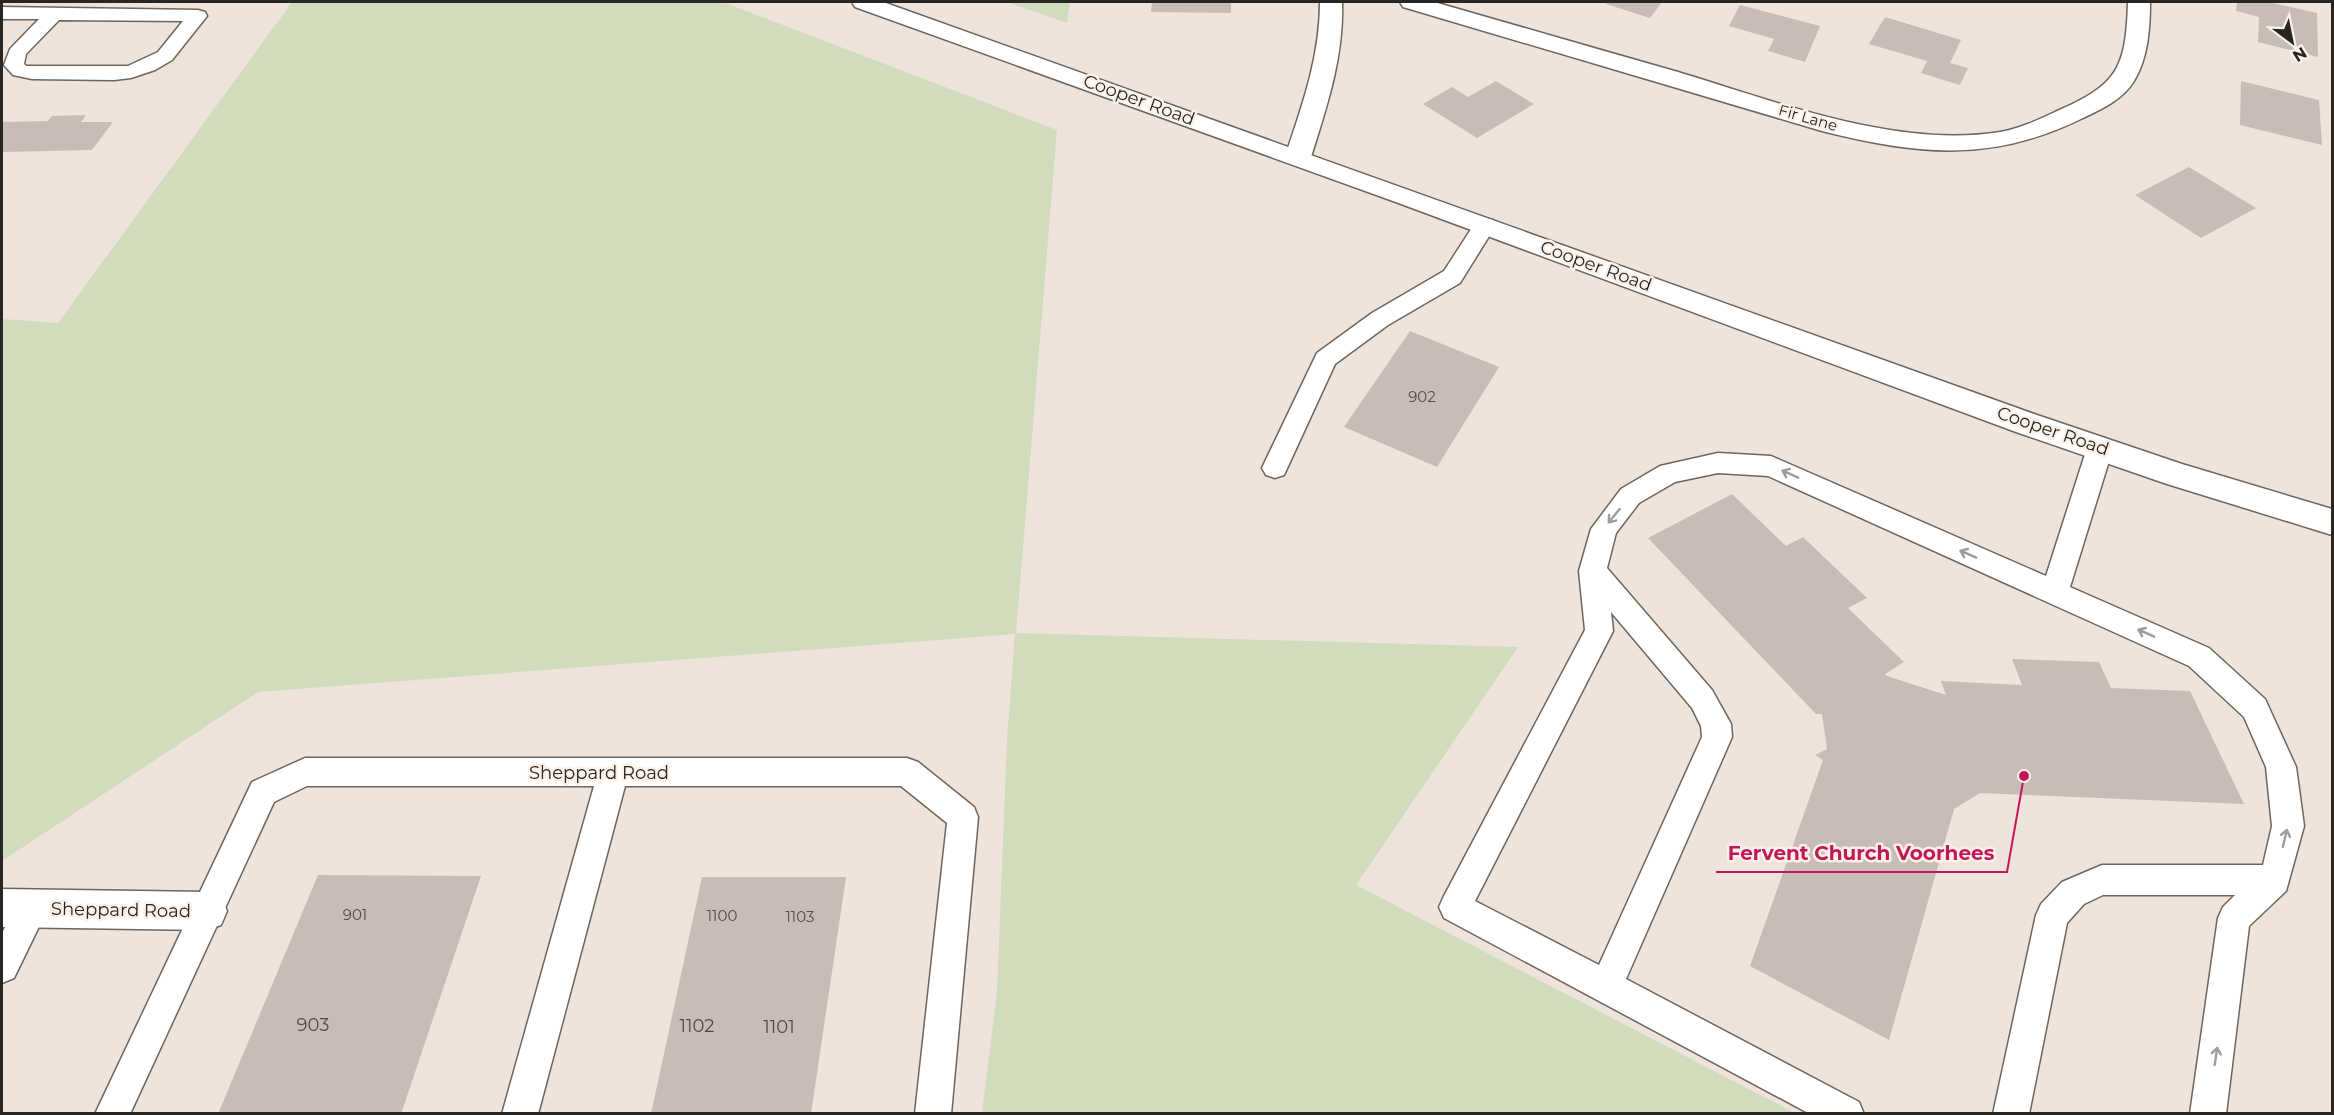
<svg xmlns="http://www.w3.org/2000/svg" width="2334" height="1115" viewBox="0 0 2334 1115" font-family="Montserrat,sans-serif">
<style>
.green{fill:#d0dcbc}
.building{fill:#c8bdb6}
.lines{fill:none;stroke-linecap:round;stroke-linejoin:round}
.lane-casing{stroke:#6d655e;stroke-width:3}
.street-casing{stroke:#6d655e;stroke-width:3}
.secondary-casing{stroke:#6d655e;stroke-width:3}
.lane{fill:#fff;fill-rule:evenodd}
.street{fill:#fff;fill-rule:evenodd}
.secondary{fill:#fff;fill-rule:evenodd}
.oneway{stroke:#9f9d9c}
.labels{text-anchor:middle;stroke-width:5;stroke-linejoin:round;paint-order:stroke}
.far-street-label{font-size:15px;fill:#292522;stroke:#fbf1e9}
.number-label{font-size:15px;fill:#514b47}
.street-label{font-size:18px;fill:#292522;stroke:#fbf1e9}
.near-number-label{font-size:18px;fill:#514b47}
.leader{fill:none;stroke:#c2185b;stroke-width:2}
.callout-dot{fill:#c2185b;stroke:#fbf1e9;stroke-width:2}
.callout-label{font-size:20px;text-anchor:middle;font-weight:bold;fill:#c2185b;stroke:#fbf1e9;stroke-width:5;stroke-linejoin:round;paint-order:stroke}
</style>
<rect width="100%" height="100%" fill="#eee4dc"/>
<path class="green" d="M 292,2 L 723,2 L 1057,130 L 1016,633 L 1518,647 L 1356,885 L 1795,1113 L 982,1113 L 997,993 L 1007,739 L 1015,634 L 258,692 L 2,861 L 2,319 L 58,323 Z
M 1007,2 L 1070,2 L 1067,23 Z"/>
<path class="building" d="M 1152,2 L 1231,2 L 1231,13 L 1151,12 Z
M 1608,2 L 1662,2 L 1650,18 L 1606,4 Z
M 2237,2 L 2268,2 L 2317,13 L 2318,57 L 2258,42 L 2259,17 L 2236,11 Z
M 1740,5 L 1820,26 L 1805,62 L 1768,51 L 1774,39 L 1729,26 Z
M 1885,17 L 1961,40 L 1950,63 L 1968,68 L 1960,85 L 1921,73 L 1927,61 L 1869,44 Z
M 1496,81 L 1534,104 L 1477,138 L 1423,104 L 1452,87 L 1468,97 Z
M 2241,81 L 2319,100 L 2322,145 L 2240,125 Z
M 86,115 L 81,122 L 113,122 L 92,150 L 2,152 L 2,122 L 48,121 L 52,116 Z
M 2189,167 L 2256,208 L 2201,238 L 2135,195 Z
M 1410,331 L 1499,367 L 1437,467 L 1344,427 Z
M 1732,494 L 1786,546 L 1803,537 L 1867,598 L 1848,608 L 1904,662 L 1885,674 L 1887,676 L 1946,695 L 1941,681 L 2022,685 L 2012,659 L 2099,662 L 2111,688 L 2190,691 L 2244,804 L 1980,793 L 1954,809 L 1889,1040 L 1750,966 L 1823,760 L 1815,755 L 1827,749 L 1822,714 L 1816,714 L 1648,538 Z
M 318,875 L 481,876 L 401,1114 L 218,1114 Z
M 702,877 L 846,877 L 811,1114 L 651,1114 Z"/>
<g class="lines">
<g class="lane-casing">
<path id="lane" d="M 2,7 L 198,10 L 205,12 L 207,16 L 172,60 L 155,70 L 131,78 L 114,80 L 32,79 L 13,75 L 4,65 L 10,49 L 39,19 L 2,19 ZM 59,20 L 183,21 L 158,52 L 128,66 L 26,66 L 24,64 L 26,54 Z
M 1485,218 L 1493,220 L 1496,225 L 1460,283 L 1388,325 L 1335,364 L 1284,475 L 1275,478 L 1266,475 L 1262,468 L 1317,353 L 1372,313 L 1444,271 L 1477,220 Z
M 2100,438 L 2109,441 L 2113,448 L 2070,587 L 2209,648 L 2265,699 L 2296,767 L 2304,826 L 2286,891 L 2249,926 L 2226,1114 L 2190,1114 L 2218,918 L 2223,907 L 2235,895 L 2103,895 L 2084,904 L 2067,923 L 2029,1114 L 1993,1114 L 2036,915 L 2041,904 L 2062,882 L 2102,865 L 2263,865 L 2272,826 L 2266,767 L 2244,717 L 2189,666 L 1768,476 L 1718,473 L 1675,482 L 1639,503 L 1616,533 L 1607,568 L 1712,690 L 1731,724 L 1732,737 L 1626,979 L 1859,1102 L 1864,1114 L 1810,1114 L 1444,918 L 1439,907 L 1444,896 L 1585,630 L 1579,571 L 1591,529 L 1621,489 L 1660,466 L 1718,453 L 1771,456 L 2046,576 L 2087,448 L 2091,441 ZM 1611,612 L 1692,708 L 1701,726 L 1702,737 L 1599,965 L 1475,901 L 1613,631 Z
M 305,758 L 907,758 L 918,762 L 974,807 L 978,817 L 951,1114 L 915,1114 L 947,823 L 901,786 L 625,786 L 538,1114 L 502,1114 L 594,786 L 307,786 L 274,802 L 130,1114 L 95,1114 L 252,782 Z
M 32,892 L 43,897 L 48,908 L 14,978 L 2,983 L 2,933 L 21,897 Z"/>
</g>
<g class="street-casing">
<path id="street" d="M 1320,2 L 1342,2 C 1344,56 1327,106 1311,157 L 1307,163 L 1298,165 L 1289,163 L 1285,157 C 1302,106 1320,57 1320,2 Z
M 1400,2 L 1434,2 C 1515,25 1596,49 1678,72 C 1775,101 1897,149 2000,132 C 2019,129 2038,120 2055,112 C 2117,85 2126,70 2128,2 L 2150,2 C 2150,29 2148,58 2134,81 C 2122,100 2102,109 2083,118 C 1992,163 1918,155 1822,131 L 1403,7 Z
M 2,889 L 207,892 L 221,897 L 227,911 L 221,925 L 207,930 L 2,927 Z"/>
</g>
<g class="secondary-casing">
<path id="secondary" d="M 852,2 L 883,2 L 2037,415 L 2182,464 L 2332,509 L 2332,535 L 2167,484 L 2016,432 L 1393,201 L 855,7 Z"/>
</g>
<use href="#lane" class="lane"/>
<use href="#street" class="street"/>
<use href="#secondary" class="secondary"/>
</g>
<defs><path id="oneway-shaft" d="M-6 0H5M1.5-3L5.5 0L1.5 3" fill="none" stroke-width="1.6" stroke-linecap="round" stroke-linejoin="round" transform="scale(1.5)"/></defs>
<g class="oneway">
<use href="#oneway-shaft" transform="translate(1790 474) rotate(-156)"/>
<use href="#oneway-shaft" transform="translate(1614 516) rotate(129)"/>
<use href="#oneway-shaft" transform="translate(1968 554) rotate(-156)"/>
<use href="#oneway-shaft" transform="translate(2146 633) rotate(-156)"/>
<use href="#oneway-shaft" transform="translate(2285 838) rotate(-76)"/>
<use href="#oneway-shaft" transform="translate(2216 1056) rotate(-82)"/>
</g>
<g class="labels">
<g class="far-street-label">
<text transform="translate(1808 118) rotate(16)" y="5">Fir Lane</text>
</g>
<g class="number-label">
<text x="1422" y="402">902</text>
<text x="355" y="920">901</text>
<text x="722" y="921">1100</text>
<text x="800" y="922">1103</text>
</g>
<g class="street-label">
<text transform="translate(1139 100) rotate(20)" y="6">Cooper Road</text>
<text transform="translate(1596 266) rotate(20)" y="6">Cooper Road</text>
<text transform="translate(2053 431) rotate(19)" y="6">Cooper Road</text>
<text x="599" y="779">Sheppard Road</text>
<text transform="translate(121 910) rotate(1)" y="6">Sheppard Road</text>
</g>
<g class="near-number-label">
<text x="313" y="1031">903</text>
<text x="697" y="1032">1102</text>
<text x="779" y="1033">1101</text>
</g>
</g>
<path class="leader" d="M2024 776L2007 872H1716"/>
<circle class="callout-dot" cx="2024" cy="776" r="6"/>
<g class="callout-label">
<text x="1861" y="860">Fervent Church Voorhees</text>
</g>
<rect width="2334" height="1115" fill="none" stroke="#292522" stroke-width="6"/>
<g transform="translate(2292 42) rotate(148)" stroke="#fbf1e9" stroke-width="4.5" paint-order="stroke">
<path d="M0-4.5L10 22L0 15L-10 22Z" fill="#292522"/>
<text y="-9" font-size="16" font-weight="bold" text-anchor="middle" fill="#292522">N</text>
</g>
</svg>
